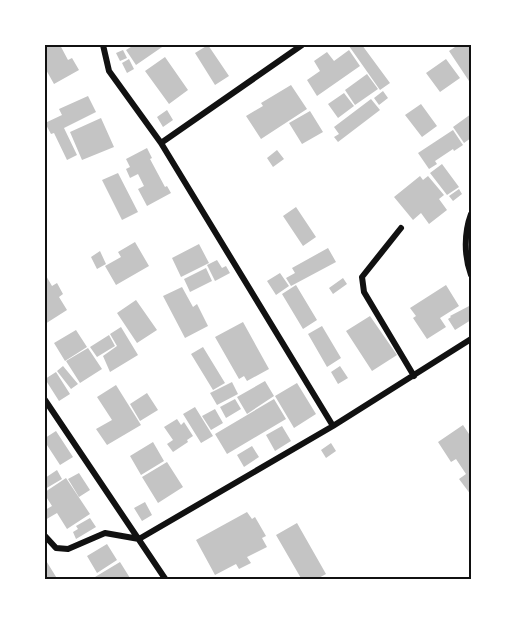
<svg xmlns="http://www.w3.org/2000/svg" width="516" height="625" viewBox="0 0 516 625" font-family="'Crimson Pro',serif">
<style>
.building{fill:#c4c4c4}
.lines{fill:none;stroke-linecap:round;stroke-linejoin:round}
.minor{stroke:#111;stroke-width:6}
.neatline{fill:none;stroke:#111;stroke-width:2}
</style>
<rect width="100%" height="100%" fill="#fff"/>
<path class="building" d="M 45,45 L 60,45 L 68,60 L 72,58 L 79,70 L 54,84 L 45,68 Z
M 134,45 L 137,47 L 140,45 L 165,45 L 136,65 L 126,50 Z
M 208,45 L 229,76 L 215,85 L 195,53 Z
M 351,45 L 362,45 L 390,83 L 380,90 L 349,46 Z
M 458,45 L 471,45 L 471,84 L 449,51 Z
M 123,50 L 127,58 L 120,61 L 116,53 Z
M 349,50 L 360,66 L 317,96 L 307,80 L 320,71 L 314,61 L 327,52 L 334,61 Z
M 165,57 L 188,90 L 169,104 L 145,71 Z
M 129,59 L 134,69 L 127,73 L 122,63 Z
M 446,59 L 460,78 L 440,92 L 426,73 Z
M 367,74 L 378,89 L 355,105 L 345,90 Z
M 291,85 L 307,109 L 261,139 L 246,116 L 263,106 L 261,103 Z
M 383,91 L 388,98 L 379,105 L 374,98 Z
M 344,93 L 354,106 L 338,118 L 328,104 Z
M 88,96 L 96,112 L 64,128 L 77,155 L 67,160 L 54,133 L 51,134 L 45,123 L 62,115 L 59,109 Z
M 371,99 L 380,110 L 338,142 L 334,137 L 339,134 L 334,127 Z
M 421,104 L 437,126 L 422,137 L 405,115 Z
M 167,110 L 173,120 L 163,127 L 157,117 Z
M 310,111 L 323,132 L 302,144 L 289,123 Z
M 471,114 L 471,138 L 464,143 L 453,127 Z
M 101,118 L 114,147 L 82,160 L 70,132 Z
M 453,130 L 463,145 L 454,151 L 453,149 L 435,161 L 437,164 L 429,169 L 418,153 Z
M 147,148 L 152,158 L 150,159 L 165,187 L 167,186 L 171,193 L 147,206 L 138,189 L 144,186 L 138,174 L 130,178 L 126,169 L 130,167 L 126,159 Z
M 277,150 L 284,159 L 273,167 L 267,158 Z
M 442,164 L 459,187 L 447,195 L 430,173 Z
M 118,173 L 138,212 L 122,220 L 102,180 Z
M 420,176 L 423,180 L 428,176 L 444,195 L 439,199 L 447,210 L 429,224 L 421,213 L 413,220 L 394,197 Z
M 459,189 L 462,194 L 453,201 L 449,196 Z
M 296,207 L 316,237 L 303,246 L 283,216 Z
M 135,242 L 149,266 L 116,285 L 105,266 L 121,257 L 118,252 Z
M 199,244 L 209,263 L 181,277 L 172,258 Z
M 328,248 L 336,262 L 291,286 L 286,278 L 295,273 L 292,268 Z
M 100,251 L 106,264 L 97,269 L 91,257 Z
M 217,260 L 222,268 L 226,266 L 230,273 L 215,281 L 207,265 Z
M 206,268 L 212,281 L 190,292 L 184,279 Z
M 280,273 L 289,286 L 276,295 L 267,281 Z
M 45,274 L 52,286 L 57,283 L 63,294 L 59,297 L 67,310 L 45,324 Z
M 343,278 L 347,284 L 333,294 L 329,288 Z
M 296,285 L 317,320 L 303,329 L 282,294 Z
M 446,285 L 459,306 L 440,318 L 446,327 L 427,339 L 413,318 L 416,316 L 410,308 Z
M 182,287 L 193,307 L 197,304 L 208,326 L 185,338 L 163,296 Z
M 136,300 L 157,330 L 137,343 L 117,313 Z
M 471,305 L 471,320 L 455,330 L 448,319 L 451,317 L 450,316 Z
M 370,316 L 397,355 L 372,371 L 346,331 Z
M 243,322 L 269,369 L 247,381 L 244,376 L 239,379 L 215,337 Z
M 322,326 L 341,358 L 327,367 L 308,334 Z
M 121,327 L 138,355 L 110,372 L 103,356 L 117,346 L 110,334 Z
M 76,330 L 87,347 L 65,361 L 54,343 Z
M 109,335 L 115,346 L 97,357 L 90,347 Z
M 203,347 L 225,383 L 213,390 L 191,354 Z
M 88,348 L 102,369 L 80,383 L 66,361 Z
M 63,366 L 78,384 L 71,389 L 57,371 Z
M 340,366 L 348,378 L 338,384 L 331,372 Z
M 56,372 L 70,394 L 59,401 L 45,379 Z
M 265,381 L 274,396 L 247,414 L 237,397 Z
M 232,382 L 238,394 L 217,405 L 210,393 Z
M 297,383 L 316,414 L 294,428 L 275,396 Z
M 116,385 L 141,425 L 107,445 L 96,429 L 112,420 L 97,397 Z
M 147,393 L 158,410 L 140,421 L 130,404 Z
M 235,399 L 241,409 L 226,418 L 220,407 Z
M 274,399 L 286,419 L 227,454 L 215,434 Z
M 195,407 L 213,436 L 201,443 L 183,414 Z
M 215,409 L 223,423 L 211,430 L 202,416 Z
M 177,419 L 181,425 L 184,422 L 193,436 L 187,440 L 188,442 L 173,452 L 167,444 L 173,440 L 164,427 Z
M 463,425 L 471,437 L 471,495 L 459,479 L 466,474 L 456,459 L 451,462 L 438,442 Z
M 282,426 L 291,441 L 275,451 L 266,435 Z
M 56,431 L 73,457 L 60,465 L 45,442 L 45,438 Z
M 153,442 L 164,461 L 141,475 L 130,456 Z
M 331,443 L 336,451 L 326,458 L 321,450 Z
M 252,446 L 259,457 L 244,467 L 237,455 Z
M 167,462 L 183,487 L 158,503 L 142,477 Z
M 57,470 L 62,479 L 45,489 L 45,478 Z
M 79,473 L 90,490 L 79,497 L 68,479 Z
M 66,478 L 90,514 L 67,529 L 57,513 L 45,520 L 45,510 L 52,506 L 45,495 L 45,492 Z
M 145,502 L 152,515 L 142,521 L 134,508 Z
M 247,512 L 252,519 L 255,517 L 266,536 L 262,538 L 267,547 L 247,557 L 251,563 L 239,569 L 236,564 L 215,575 L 196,540 Z
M 90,518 L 96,527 L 76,539 L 73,532 L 78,529 L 76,526 Z
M 297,523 L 326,574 L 315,580 L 302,580 L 276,535 Z
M 107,544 L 117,560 L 97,573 L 87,556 Z
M 45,559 L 58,580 L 45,580 Z
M 120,562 L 130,578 L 90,580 Z"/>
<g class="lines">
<path class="minor" d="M 103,45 L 109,71 L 161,143 L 333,426
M 161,143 L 302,45
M 471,214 C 464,233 464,256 471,275
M 401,228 L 362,277 L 364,292 L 414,376
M 45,400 L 166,580
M 45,536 L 56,548 L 68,549 L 105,533 L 139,539 L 333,426 L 471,339"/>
</g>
<rect width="516" height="625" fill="none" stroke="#ffffff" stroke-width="93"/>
<rect x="46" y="46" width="424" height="532" class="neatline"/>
</svg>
